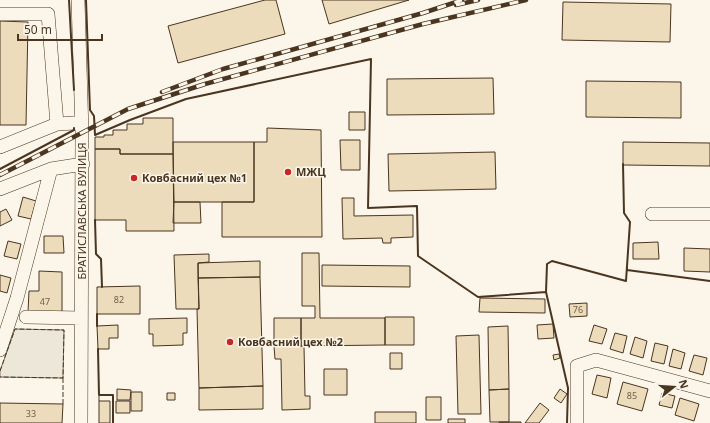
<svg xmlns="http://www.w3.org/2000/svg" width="710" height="423" viewBox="0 0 710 423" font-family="'Noto Sans',sans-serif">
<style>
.parking{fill:#ede7d9;stroke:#887966}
.building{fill:#ecdcbc;stroke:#4a3520}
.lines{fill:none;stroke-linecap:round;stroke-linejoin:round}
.minor-casing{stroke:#4a3520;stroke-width:14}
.minor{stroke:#fbf6e9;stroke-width:13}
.rail-casing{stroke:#4a3520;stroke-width:4.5}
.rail{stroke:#fbf6e9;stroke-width:3;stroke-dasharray:9;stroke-linecap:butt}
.fence{stroke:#4a3520;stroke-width:1;stroke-dasharray:5 2;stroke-linecap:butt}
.wall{stroke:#4a3520;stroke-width:2}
.poi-dot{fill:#c62828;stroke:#fbf6e9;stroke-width:1.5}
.labels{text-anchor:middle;stroke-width:3;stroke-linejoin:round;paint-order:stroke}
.number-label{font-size:9px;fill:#725f47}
.poi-label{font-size:11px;font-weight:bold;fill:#4a3520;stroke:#fbf6e9;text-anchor:start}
.street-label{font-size:11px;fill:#4a3520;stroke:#fbf6e9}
</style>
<rect width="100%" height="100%" fill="#fbf6e9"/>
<path class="parking" d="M 15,329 L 64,330 L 63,378 L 0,377 L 0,371 Z"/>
<path class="building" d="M 265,0 L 276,0 L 285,34 L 178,63 L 168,26 Z
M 322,0 L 409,0 L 329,24 Z
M 563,2 L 671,4 L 670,42 L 562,40 Z
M 0,21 L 28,22 L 26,125 L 0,125 Z
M 493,78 L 494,114 L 387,115 L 387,79 Z
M 586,81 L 681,82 L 681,118 L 586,117 Z
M 349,112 L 365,112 L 365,130 L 349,130 Z
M 143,118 L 173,118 L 173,154 L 120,154 L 120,149 L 95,149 L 95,137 L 104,137 L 104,135 L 113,135 L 113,130 L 127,130 L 127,124 L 143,124 Z
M 267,128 L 321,130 L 322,237 L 222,237 L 222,202 L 254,202 L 254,142 L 267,142 Z
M 340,140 L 360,140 L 360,170 L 341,170 Z
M 173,142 L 254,142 L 254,202 L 174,202 Z
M 623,142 L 710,143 L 710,166 L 623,165 Z
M 95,149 L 120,149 L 120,154 L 173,154 L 174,231 L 126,231 L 126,220 L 95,220 Z
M 495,152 L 496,189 L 389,191 L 388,154 Z
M 23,197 L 36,201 L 31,219 L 18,216 Z
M 342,198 L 354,198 L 354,216 L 413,215 L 413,237 L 391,238 L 391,243 L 383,243 L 382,238 L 343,239 Z
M 174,202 L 200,202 L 201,223 L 173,223 Z
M 6,209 L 12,220 L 0,226 L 0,212 Z
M 44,236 L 63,236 L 64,253 L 44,253 Z
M 8,241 L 21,244 L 17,259 L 4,256 Z
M 658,242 L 659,259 L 633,259 L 633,243 Z
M 684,248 L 710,249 L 710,272 L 684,271 Z
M 302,253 L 319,253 L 320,318 L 385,318 L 385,345 L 301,346 L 301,318 L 315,318 L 315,306 L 302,306 Z
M 209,254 L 209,262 L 198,263 L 199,309 L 176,309 L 174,255 Z
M 260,261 L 260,277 L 198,278 L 198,263 Z
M 322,265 L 410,266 L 410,287 L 322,286 Z
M 39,271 L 62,272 L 62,313 L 28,312 L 29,291 L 39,291 Z
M 0,275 L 11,278 L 7,293 L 0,291 Z
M 260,277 L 263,386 L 199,388 L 197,309 L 199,309 L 198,278 Z
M 140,286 L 140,314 L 97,314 L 97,287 Z
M 480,298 L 545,299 L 545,313 L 479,312 Z
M 587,303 L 587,316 L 570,317 L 569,304 Z
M 385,317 L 414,317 L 414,345 L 385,345 Z
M 187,318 L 187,333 L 183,333 L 183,345 L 153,346 L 153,334 L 149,334 L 149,319 Z
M 274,318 L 301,318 L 301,346 L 274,346 Z
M 553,324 L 554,338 L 538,339 L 537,325 Z
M 118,325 L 118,338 L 109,338 L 109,349 L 98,349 L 97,326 Z
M 594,325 L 607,329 L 602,344 L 589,341 Z
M 508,326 L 509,389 L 489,390 L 488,327 Z
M 615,333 L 627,336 L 623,353 L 610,349 Z
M 479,335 L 481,414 L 458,414 L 456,336 Z
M 635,337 L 647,341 L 643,358 L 630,354 Z
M 655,343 L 668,346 L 664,364 L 651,361 Z
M 274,346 L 304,346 L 305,396 L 310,396 L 310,409 L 282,410 L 281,359 L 275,359 Z
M 673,349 L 685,353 L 681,369 L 669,366 Z
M 390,353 L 402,353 L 402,369 L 390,369 Z
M 559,354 L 560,358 L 554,360 L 553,355 Z
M 694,355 L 707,358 L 703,375 L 689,371 Z
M 324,369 L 347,369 L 347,395 L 324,395 Z
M 597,375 L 611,378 L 607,398 L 592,394 Z
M 623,382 L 648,389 L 642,411 L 617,404 Z
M 263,386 L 263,409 L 199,410 L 199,388 Z
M 117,389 L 131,390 L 130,400 L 117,400 Z
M 509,389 L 509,422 L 490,422 L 489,390 Z
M 560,389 L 567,394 L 561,403 L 554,398 Z
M 131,392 L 142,392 L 142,411 L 131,411 Z
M 167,393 L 175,393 L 175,400 L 167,400 Z
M 662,393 L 675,396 L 672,408 L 659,405 Z
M 426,397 L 441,397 L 441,420 L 426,420 Z
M 680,398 L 699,404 L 694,421 L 675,415 Z
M 99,401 L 110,401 L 110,423 L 99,423 Z
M 116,401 L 130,401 L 130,413 L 116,413 Z
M 0,403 L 63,404 L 62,423 L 0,423 Z
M 540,403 L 549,410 L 539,423 L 525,423 Z
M 375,412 L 416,412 L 416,423 L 375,423 Z
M 448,419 L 465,419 L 465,423 L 448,423 Z
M 499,422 L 521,422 L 521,423 L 499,423 Z"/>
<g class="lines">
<g class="minor-casing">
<path id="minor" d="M 78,0 L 82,132 L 81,423
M 0,14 L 48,14 L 57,124
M 0,147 L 57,124 L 75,123 L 82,125
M 0,189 L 51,169 L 83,164
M 652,214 L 710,214
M 26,317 L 81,318
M 0,350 L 17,298 L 51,169
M 577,423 L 577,366 L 596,360 L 710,391"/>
</g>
<use href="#minor" class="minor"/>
<g class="rail-casing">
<path id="rail" d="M 456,5 L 478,0
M 162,92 L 223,69 L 423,13 L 462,0
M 0,175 L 128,109 L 205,84 L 423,24 L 526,0"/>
</g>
<use href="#rail" class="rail"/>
<path class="fence" d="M 0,371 L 15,329 L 64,330 L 63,378 L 0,377
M 99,401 L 99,395
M 63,404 L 63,378"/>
<path class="wall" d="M 69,0 L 74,90
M 86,0 L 90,110 L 94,116 L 95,135 L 130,120 L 186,99 L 371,59 L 368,208 L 417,206 L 418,256 L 478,297 L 546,292 L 547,264 L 552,261 L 626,281 L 630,222 L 624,213 L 623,164
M 0,169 L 74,130 L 74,128
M 95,220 L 96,254 L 101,259 L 102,287
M 627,268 L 627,270 L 710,281
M 545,292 L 546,292 L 568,388 L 567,423
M 97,314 L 97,326
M 98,349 L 99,395 L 113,395 L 113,423"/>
</g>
<g class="poi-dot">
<circle cx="288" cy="172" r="4"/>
<circle cx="134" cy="178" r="4"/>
<circle cx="230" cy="342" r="4"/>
</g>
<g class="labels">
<g class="number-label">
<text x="119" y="303">82</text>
<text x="45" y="305">47</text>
<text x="578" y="313">76</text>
<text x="632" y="399">85</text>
<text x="31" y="417">33</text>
</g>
<g class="poi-label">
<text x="296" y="176">МЖЦ</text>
<text x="142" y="182">Ковбасний цех №1</text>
<text x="238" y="346">Ковбасний цех №2</text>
</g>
<g class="street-label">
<text transform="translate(82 211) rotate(-90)" y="4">БРАТИСЛАВСЬКА ВУЛИЦЯ</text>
</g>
</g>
<g transform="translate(674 387) rotate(73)" stroke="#fbf6e9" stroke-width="3" paint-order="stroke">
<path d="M0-3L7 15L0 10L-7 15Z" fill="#4a3520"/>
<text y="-6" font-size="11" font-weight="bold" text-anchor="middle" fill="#4a3520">N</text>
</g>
<path d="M18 34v6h84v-6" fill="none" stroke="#4a3520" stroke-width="2"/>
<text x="24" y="34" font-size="12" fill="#4a3520" stroke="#fbf6e9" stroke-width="3" paint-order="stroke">50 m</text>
</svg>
